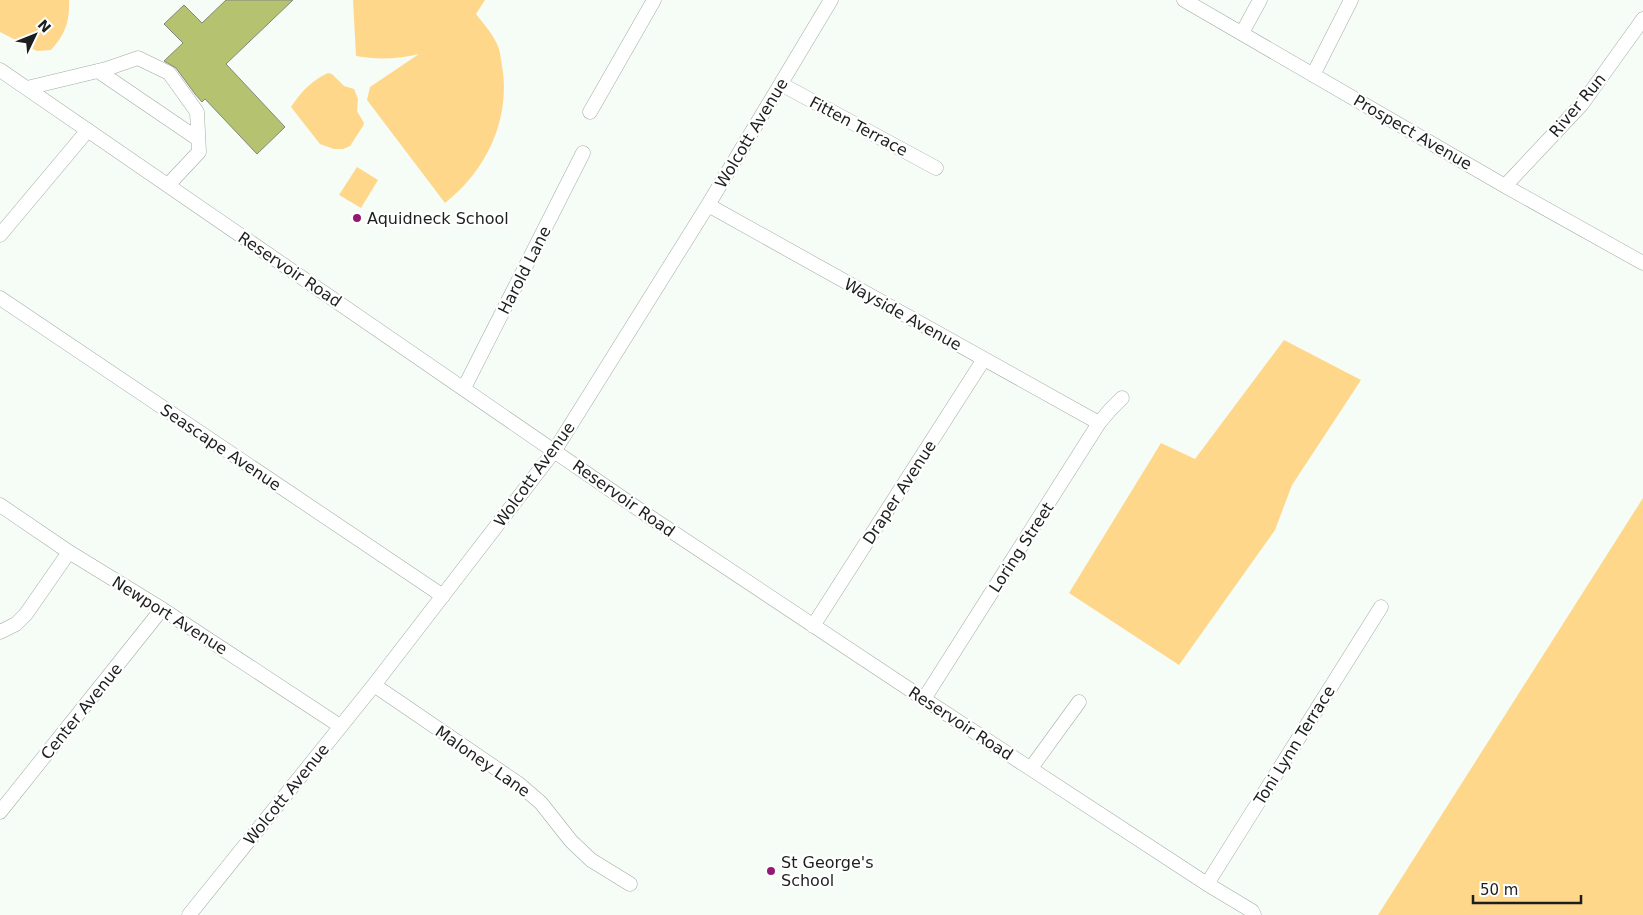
<svg xmlns="http://www.w3.org/2000/svg" width="1643" height="915" viewBox="0 0 1643 915" font-family="'DejaVu Sans',sans-serif">
<style>
.green{fill:#ffd78a}
.building{fill:#b5c370;stroke:#85867e}
.lines{fill:none;stroke-linecap:round;stroke-linejoin:round}
.minor-casing{stroke:#a3aaa4;stroke-width:15}
.minor{stroke:#fff;stroke-width:14}
.poi-dot{fill:#951872;stroke:#fff;stroke-width:2}
.labels{text-anchor:middle;stroke-width:4.5;stroke-linejoin:round;paint-order:stroke}
.street-label{font-size:16px;fill:#1c1f1d;stroke:#fff}
.poi-label{font-size:16px;fill:#1c1f1d;stroke:#fff;text-anchor:start}
</style>
<rect width="100%" height="100%" fill="#f5fdf6"/>
<path class="green" d="M 0,0 L 69,0 C 70,21 65,35 51,50 L 37,51 L 0,32 Z
M 353,0 L 485,0 L 476,14 C 483,23 491,32 496,42 C 501,51 501,62 503,72 C 509,123 485,172 445,203 L 367,100 L 370,87 L 419,54 C 398,59 378,60 356,56 Z
M 328,73 L 332,74 L 344,86 L 354,89 L 358,99 L 357,111 L 364,123 L 363,126 L 350,146 L 343,149 L 334,149 L 320,144 L 291,107 C 301,92 312,80 328,73 Z
M 357,167 L 378,180 L 361,208 L 339,195 Z
M 1284,340 L 1361,380 L 1292,485 L 1275,530 L 1179,665 L 1069,593 L 1161,443 L 1195,459 Z
M 1643,498 L 1643,915 L 1378,915 Z"/>
<path class="building" d="M 226,0 L 293,0 L 226,64 L 285,127 L 257,154 L 205,99 L 202,102 L 195,94 L 176,68 L 164,61 L 183,43 L 164,24 L 184,5 L 202,23 Z"/>
<g class="lines">
<g class="minor-casing">
<path id="minor" d="M 1184,0 L 1505,186 L 1643,263
M 1242,33 L 1260,0
M 0,70 L 647,515 L 924,699 L 1207,884 L 1252,911 L 1254,915
M 98,71 L 198,139
M 1313,75 L 1351,0
M 781,84 L 936,168
M 27,88 L 106,69 L 138,58 L 169,73 L 197,112 L 199,152 L 168,185
M 590,112 L 654,0
M 1505,186 L 1582,104 L 1643,19
M 708,205 L 1099,423
M 0,235 L 88,130
M 0,298 L 443,596
M 464,388 L 583,153
M 0,505 L 69,552 L 162,609 L 340,726
M 813,626 L 984,359
M 0,632 L 16,624 L 26,614 L 69,552
M 374,685 L 519,784 L 541,803 L 571,841 L 591,860 L 630,884
M 924,699 L 1099,423 L 1110,410 L 1122,398
M 1031,768 L 1079,702
M 0,812 L 162,609
M 1207,884 L 1381,607
M 189,915 L 374,685 L 555,450 L 708,205 L 831,0"/>
</g>
<use href="#minor" class="minor"/>
</g>
<g class="poi-dot">
<circle cx="357" cy="218" r="5"/>
<circle cx="771" cy="871" r="5"/>
</g>
<g class="labels">
<g class="street-label">
<text transform="translate(1577 105) rotate(-50)" y="6">River Run</text>
<text transform="translate(859 126) rotate(28)" y="6">Fitten Terrace</text>
<text transform="translate(1413 132) rotate(30)" y="6">Prospect Avenue</text>
<text transform="translate(751 133) rotate(-59)" y="6">Wolcott Avenue</text>
<text transform="translate(290 269) rotate(34)" y="6">Reservoir Road</text>
<text transform="translate(524 270) rotate(-63)" y="6">Harold Lane</text>
<text transform="translate(903 314) rotate(29)" y="6">Wayside Avenue</text>
<text transform="translate(221 447) rotate(34)" y="6">Seascape Avenue</text>
<text transform="translate(534 474) rotate(-54)" y="6">Wolcott Avenue</text>
<text transform="translate(899 492) rotate(-57)" y="6">Draper Avenue</text>
<text transform="translate(624 498) rotate(35)" y="6">Reservoir Road</text>
<text transform="translate(1021 547) rotate(-57)" y="6">Loring Street</text>
<text transform="translate(170 615) rotate(32)" y="6">Newport Avenue</text>
<text transform="translate(81 711) rotate(-51)" y="6">Center Avenue</text>
<text transform="translate(961 723) rotate(33)" y="6">Reservoir Road</text>
<text transform="translate(1294 745) rotate(-58)" y="6">Toni Lynn Terrace</text>
<text transform="translate(483 761) rotate(35)" y="6">Maloney Lane</text>
<text transform="translate(286 794) rotate(-51)" y="6">Wolcott Avenue</text>
</g>
<g class="poi-label">
<text x="367" y="224">Aquidneck School</text>
<text x="781" y="868">St George's<tspan x="781" dy="18">School</tspan></text>
</g>
</g>
<g transform="translate(35 35) rotate(47)" stroke="#ffffff" stroke-width="4" paint-order="stroke">
<path d="M0-4L9 19L0 12L-9 19Z" fill="#1c1f1d"/>
<text y="-8" font-size="14" font-weight="bold" text-anchor="middle" fill="#1c1f1d">N</text>
</g>
<path d="M1473 895v8h108v-8" fill="none" stroke="#1c1f1d" stroke-width="2.5"/>
<text x="1480" y="895" font-size="15" fill="#1c1f1d" stroke="#ffffff" stroke-width="4" paint-order="stroke">50 m</text>
</svg>
